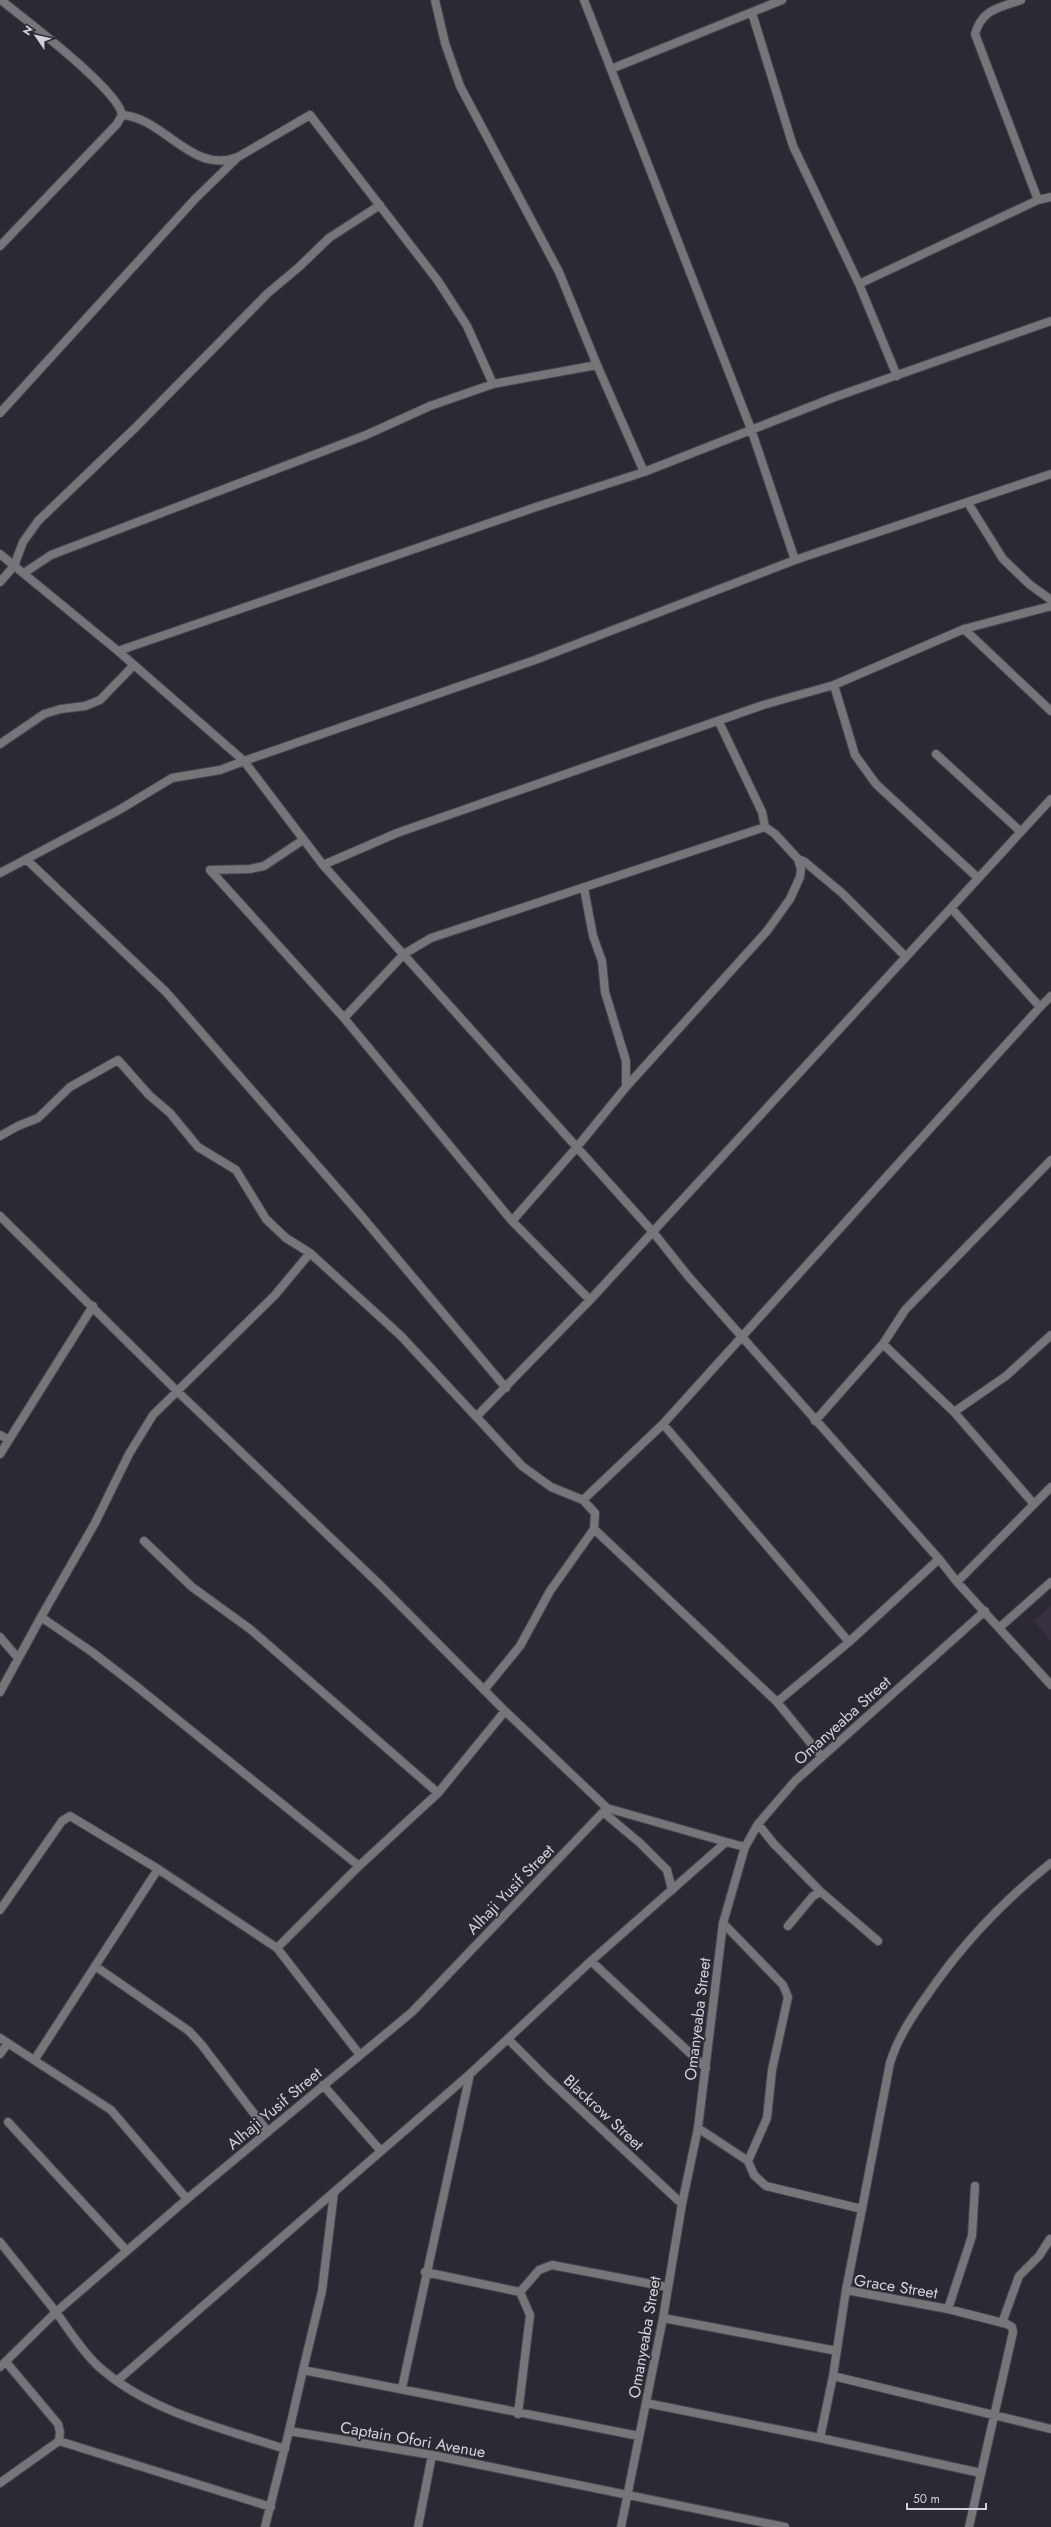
<svg xmlns="http://www.w3.org/2000/svg" width="1051" height="2527" viewBox="0 0 1051 2527" font-family="Jost,sans-serif">
<style>
.built{fill:#363041}
.lines{fill:none;stroke-linecap:round;stroke-linejoin:round}
.minor-casing{stroke:#47444e;stroke-width:10}
.tertiary-casing{stroke:#47444e;stroke-width:10}
.minor{stroke:#76757a;stroke-width:8}
.tertiary{stroke:#76757a;stroke-width:8}
.labels{text-anchor:middle;stroke-width:3.5;stroke-linejoin:round;paint-order:stroke}
.street-label{font-size:16px;fill:#d3d1d8;stroke:#2c2934}
</style>
<rect width="100%" height="100%" fill="#2c2934"/>
<path class="built" d="M 1051,1606 L 1051,1641 L 1034,1621 Z"/>
<g class="lines">
<g class="minor-casing">
<path id="minor" d="M 435,0 L 445,43 L 460,86 L 559,272 L 597,365
M 584,0 L 751,429 L 795,560
M 1021,0 C 999,8 982,9 975,34 L 1038,200
M 752,13 L 793,146 L 859,284 L 897,376
M 611,69 L 782,0
M 122,115 C 165,118 191,175 238,157 L 310,115 L 438,281 L 467,326 L 493,384
M 0,246 L 117,124 L 122,115 C 119,90 24,19 1,0
M 859,284 L 1038,200 L 1051,197
M 0,413 L 195,199 L 236,159
M 968,503 L 1003,559 L 1029,584 L 1051,600
M 24,573 L 51,555 L 366,435 L 430,406 L 493,384 L 597,365 L 644,472
M 0,582 L 14,566 L 23,542 L 38,521 L 135,428 L 268,293 L 299,267 L 329,238 L 380,205
M 964,629 L 1051,711
M 118,651 L 536,507 L 644,472 L 835,397 L 1051,321
M 834,685 L 855,755 L 876,784 L 978,878
M 0,744 L 44,714 L 61,709 L 85,706 L 100,700 L 134,665
M 936,754 L 1020,831
M 26,859 L 166,992 L 358,1212 L 506,1388
M 798,859 L 805,862 L 842,893 L 905,956
M 323,865 L 397,833 L 763,705 L 834,685 L 964,629 L 1051,606
M 210,870 L 344,1018 L 512,1221 L 590,1300
M 210,870 L 250,869 L 264,866 L 303,840
M 0,873 L 119,810 L 172,778 L 220,770 L 244,761 L 323,865 L 653,1232 L 688,1276 L 939,1559 L 957,1582 L 1051,1685
M 584,888 L 593,936 L 602,961 L 605,992 L 626,1061 L 626,1087
M 951,908 L 1051,799
M 1040,1007 L 1051,996
M 344,1018 L 404,954 L 431,938 L 765,827
M 0,1136 L 18,1126 L 38,1118 L 70,1087 L 118,1060 L 149,1095 L 170,1113 L 198,1147 L 236,1170 L 266,1219 L 286,1238 L 310,1253 L 401,1336 L 522,1466 L 551,1487 L 583,1500 L 595,1513 L 594,1529 L 777,1702 L 822,1757
M 0,1216 L 177,1391 L 379,1584 L 505,1711
M 512,1221 L 577,1147 L 626,1087 L 767,931 L 790,899 L 800,877 L 801,869 L 798,859 L 775,834 L 765,827 L 762,812 L 719,722
M 883,1344 L 954,1412 L 1033,1503
M 954,1412 L 1006,1376 L 1051,1335
M 477,1416 L 590,1300 L 951,908 L 1040,1007 L 663,1424 L 583,1500
M 815,1421 L 883,1344 L 905,1310 L 1051,1160
M 663,1424 L 849,1642
M 0,1435 L 9,1440
M 0,1454 L 93,1306
M 144,1541 L 192,1587 L 250,1629 L 438,1793
M 957,1582 L 1051,1487
M 41,1617 L 95,1523 L 129,1454 L 153,1415 L 275,1295 L 310,1253
M 999,1628 L 1051,1582
M 0,1637 L 18,1658
M 484,1690 L 520,1646 L 550,1591 L 594,1529
M 0,1692 L 41,1617 L 92,1652 L 136,1686 L 359,1866
M 777,1702 L 849,1642 L 939,1559
M 603,1812 L 640,1843 L 667,1870 L 672,1890
M 758,1824 L 774,1844 L 821,1892
M 0,1910 L 62,1821 L 70,1816 L 158,1869 L 277,1948
M 723,1923 L 783,1985 L 788,1997 L 772,2070 L 767,2118 L 748,2161
M 788,1926 L 813,1896 L 821,1892 L 878,1941
M 591,1961 L 706,2068
M 95,1966 L 189,2031 L 201,2044 L 268,2132
M 0,2038 L 111,2110 L 187,2199
M 508,2039 L 548,2079 L 682,2204
M 0,2054 L 8,2043
M 360,2055 L 277,1948 L 359,1866 L 438,1793 L 505,1711 L 607,1808
M 35,2059 L 158,1869
M 323,2085 L 380,2150
M 8,2122 L 127,2251
M 698,2128 L 748,2161 L 754,2175 L 766,2186 L 862,2209 L 846,2290
M 862,2209 L 890,2063 C 898,2037 913,2015 928,1994 C 963,1943 1003,1901 1051,1863
M 0,2242 L 56,2312 L 0,2367
M 425,2272 L 520,2292 L 539,2270 L 552,2265 L 667,2287
M 948,2309 L 972,2236 L 975,2186
M 663,2318 L 837,2351
M 1002,2323 L 1019,2276 L 1039,2256 L 1050,2239
M 6,2362 L 58,2424 L 60,2432 L 59,2441
M 833,2376 L 1051,2429
M 118,2380 L 334,2192
M 402,2388 L 470,2074
M 646,2403 L 820,2438 L 833,2376 L 846,2290 L 948,2309 L 1007,2324 L 1012,2327 L 1013,2332 L 969,2527
M 518,2414 L 530,2315 L 520,2292
M 289,2431 L 303,2370
M 639,2436 L 303,2370 L 322,2291 L 334,2192 L 470,2074 L 591,1961 L 726,1842 L 745,1847
M 820,2438 L 981,2473
M 285,2449 C 222,2428 148,2412 97,2365 C 81,2350 69,2330 56,2312 L 187,2199 L 412,2012 L 607,1808 L 726,1842
M 0,2483 L 59,2441 L 271,2507
M 265,2527 L 289,2431 L 432,2455 L 785,2527
M 418,2527 L 432,2455
M 621,2527 L 663,2318 L 682,2204 L 698,2128 L 723,1923 L 745,1847 L 758,1824 L 795,1781 L 985,1611"/>
</g>
<g class="tertiary-casing">
<path id="tertiary" d="M 0,554 L 118,651 L 244,761 L 535,660 L 795,560 L 1051,474"/>
</g>
<use href="#minor" class="minor"/>
<use href="#tertiary" class="tertiary"/>
</g>
<g class="labels">
<g class="street-label">
<text transform="translate(842 1720) rotate(-42)" y="6">Omanyeaba Street</text>
<text transform="translate(510 1889) rotate(-46)" y="6">Alhaji Yusif Street</text>
<text transform="translate(697 2019) rotate(-83)" y="6">Omanyeaba Street</text>
<text transform="translate(274 2108) rotate(-40)" y="6">Alhaji Yusif Street</text>
<text transform="translate(604 2112) rotate(43)" y="6">Blackrow Street</text>
<text transform="translate(896 2286) rotate(9)" y="6">Grace Street</text>
<text transform="translate(644 2337) rotate(-80)" y="6">Omanyeaba Street</text>
<text transform="translate(413 2439) rotate(10)" y="6">Captain Ofori Avenue</text>
</g>
</g>
<g transform="translate(36 36) rotate(304)" stroke="#2c2934" stroke-width="3" paint-order="stroke">
<path d="M0-3L7 15L0 10L-7 15Z" fill="#d3d1d8"/>
<text y="-6" font-size="11" font-weight="bold" text-anchor="middle" fill="#d3d1d8">N</text>
</g>
<path d="M907 2503v6h79v-6" fill="none" stroke="#d3d1d8" stroke-width="2"/>
<text x="913" y="2503" font-size="12" fill="#d3d1d8" stroke="#2c2934" stroke-width="3" paint-order="stroke">50 m</text>
</svg>
